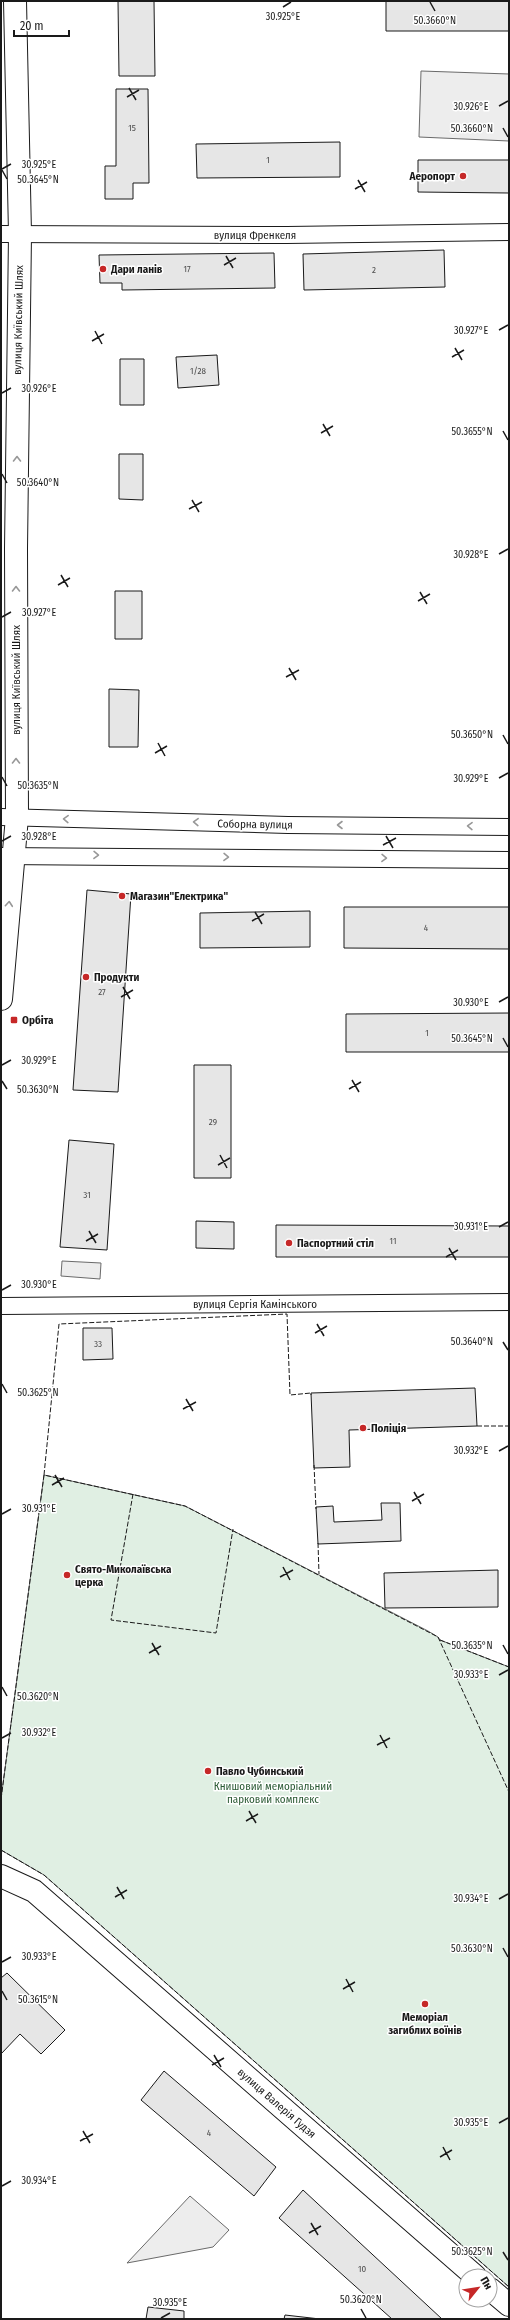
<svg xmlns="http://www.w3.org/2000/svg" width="510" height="2320" viewBox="0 0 510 2320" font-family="'Fira Sans Condensed',sans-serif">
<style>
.green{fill:#e0efe3;stroke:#6a6a6a}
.parking{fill:#ededed;stroke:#6a6a6a}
.building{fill:#e6e6e6;stroke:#1a1a1a}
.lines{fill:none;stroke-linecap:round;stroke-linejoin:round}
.street-casing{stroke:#1a1a1a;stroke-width:18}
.secondary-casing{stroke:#1a1a1a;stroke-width:24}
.highway-casing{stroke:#1a1a1a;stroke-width:24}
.street{stroke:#fff;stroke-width:16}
.secondary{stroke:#fff;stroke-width:22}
.highway{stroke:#fff;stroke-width:22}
.fence{stroke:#1a1a1a;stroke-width:1;stroke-dasharray:5 2;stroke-linecap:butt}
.oneway{stroke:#989898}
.ticks{fill:none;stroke:#1a1a1a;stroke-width:1.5}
.poi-dot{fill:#c62828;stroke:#fff;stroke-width:1.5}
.labels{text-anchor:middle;stroke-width:3;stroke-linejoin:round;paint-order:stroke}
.number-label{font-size:9px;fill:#4d4d4d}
.poi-label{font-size:11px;font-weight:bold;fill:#1a1a1a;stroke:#fff;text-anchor:start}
.street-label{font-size:11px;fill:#1a1a1a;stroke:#fff}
.park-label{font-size:11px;fill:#2b5a34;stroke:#fff}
.ticks-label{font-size:10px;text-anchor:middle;fill:#1a1a1a;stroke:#fff;stroke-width:3;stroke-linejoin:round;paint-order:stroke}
</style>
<rect width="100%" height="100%" fill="#fff"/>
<path class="green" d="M 44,1475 L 185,1506 L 428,1631 L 438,1637 L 440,1640 L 509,1667 L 509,2287 L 44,1875 L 1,1850 L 1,1799 Z"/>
<path class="parking" d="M 421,71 L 509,74 L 509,141 L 419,137 Z
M 62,1261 L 101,1263 L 100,1279 L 61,1276 Z
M 190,2196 L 229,2230 L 213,2247 L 127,2263 Z"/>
<path class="building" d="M 118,1 L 154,1 L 155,76 L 119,76 Z
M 386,1 L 509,1 L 509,31 L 386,31 Z
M 116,89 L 148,89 L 149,183 L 133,183 L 133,199 L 105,199 L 105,166 L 116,166 Z
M 340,142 L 340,177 L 197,178 L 196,144 Z
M 418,160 L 509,160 L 509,193 L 418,192 Z
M 444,250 L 445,287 L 304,290 L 303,254 Z
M 274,253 L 275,288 L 122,290 L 122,283 L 100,283 L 99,255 Z
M 217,355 L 219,385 L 178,388 L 176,357 Z
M 120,359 L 144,359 L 144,405 L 120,405 Z
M 119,454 L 143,454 L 143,500 L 119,499 Z
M 115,591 L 142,591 L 142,639 L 115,639 Z
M 109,689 L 139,690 L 138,747 L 109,747 Z
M 87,890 L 131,894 L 118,1092 L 73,1090 Z
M 344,907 L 509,907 L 509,949 L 344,948 Z
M 310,911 L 310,947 L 200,948 L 200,913 Z
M 509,1013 L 509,1052 L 346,1052 L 346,1014 Z
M 194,1065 L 231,1065 L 231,1178 L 194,1178 Z
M 69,1140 L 114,1144 L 107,1250 L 60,1247 Z
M 196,1221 L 234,1222 L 234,1249 L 196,1248 Z
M 276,1225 L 509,1226 L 509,1257 L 276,1257 Z
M 83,1328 L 112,1328 L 113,1359 L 83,1360 Z
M 475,1388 L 477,1426 L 349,1430 L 350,1467 L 314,1468 L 311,1393 Z
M 381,1503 L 400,1503 L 401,1541 L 318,1544 L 316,1507 L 333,1506 L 334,1522 L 382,1520 Z
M 498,1570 L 498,1607 L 385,1608 L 384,1573 Z
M 7,1973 L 65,2030 L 41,2054 L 20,2034 L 1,2054 L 1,1978 Z
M 164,2071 L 276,2167 L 254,2196 L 141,2100 Z
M 303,2190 L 442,2319 L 392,2319 L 279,2218 Z
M 148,2307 L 184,2311 L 184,2319 L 146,2319 Z
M 285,2315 L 320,2319 L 284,2319 Z"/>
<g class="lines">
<g class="street-casing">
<path id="street" d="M 1,234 L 287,235 L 509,232
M 1,817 L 288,825 L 509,827
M 1,856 L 509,860
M 1,1306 L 509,1302"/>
</g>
<g class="secondary-casing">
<path id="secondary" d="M 1,1876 L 34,1891 L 475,2276
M 490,2289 L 509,2305"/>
</g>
<g class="highway-casing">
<path id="highway" d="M 1,999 L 17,817 L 16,549 L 20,234 L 15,1"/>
</g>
<use href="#street" class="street"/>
<use href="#secondary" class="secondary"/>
<use href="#highway" class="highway"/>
<path class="fence" d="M 477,1426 L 509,1426
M 314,1465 L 316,1509
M 44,1475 L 59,1324 L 287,1314 L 290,1395 L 311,1393 L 311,1395
M 133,1494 L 111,1620 L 216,1633 L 233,1529
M 318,1543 L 319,1574
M 440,1640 L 509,1667
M 1,1799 L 44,1475 L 185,1506 L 438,1637 L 509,1792
M 1,1850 L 44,1875 L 509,2287"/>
</g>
<defs><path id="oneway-chevron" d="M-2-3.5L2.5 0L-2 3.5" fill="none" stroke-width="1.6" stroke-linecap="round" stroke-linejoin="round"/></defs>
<g class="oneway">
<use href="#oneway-chevron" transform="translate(17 459) rotate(-90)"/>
<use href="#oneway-chevron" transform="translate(16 589) rotate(-90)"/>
<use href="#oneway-chevron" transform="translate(16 761) rotate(-90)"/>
<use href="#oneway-chevron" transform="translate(66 819) rotate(-178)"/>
<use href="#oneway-chevron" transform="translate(196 822) rotate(-178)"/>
<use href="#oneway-chevron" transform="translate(340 825) rotate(-180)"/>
<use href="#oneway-chevron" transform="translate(470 826) rotate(-179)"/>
<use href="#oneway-chevron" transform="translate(96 855) rotate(1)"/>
<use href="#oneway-chevron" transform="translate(226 857) rotate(1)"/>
<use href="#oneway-chevron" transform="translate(384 858) rotate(1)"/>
<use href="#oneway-chevron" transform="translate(9 904) rotate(-85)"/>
</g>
<path class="ticks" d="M 430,2 L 435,11M 283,7 L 291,2M 129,88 L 136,100M 127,97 L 139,90M 499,106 L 508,101M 503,128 L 508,137M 2,169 L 11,164M 2,170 L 7,179M 358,180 L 365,192M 355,189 L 367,182M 226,256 L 233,268M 224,265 L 236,258M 499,330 L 508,325M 95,331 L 102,344M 92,341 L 104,334M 455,348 L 462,360M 452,357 L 464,350M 2,393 L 11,388M 323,424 L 330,436M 503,431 L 508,440M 321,433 L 333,426M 2,474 L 7,483M 192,500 L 199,512M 189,509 L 202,502M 499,554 L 508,549M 61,575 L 68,587M 58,585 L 70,578M 420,592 L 427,604M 418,601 L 430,594M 2,617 L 11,612M 289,668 L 296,680M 286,677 L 299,670M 503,735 L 508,744M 158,743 L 165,756M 155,753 L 167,746M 2,777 L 7,786M 499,778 L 508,773M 386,836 L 393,848M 2,841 L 11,836M 383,845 L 396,838M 255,912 L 262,924M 252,921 L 264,914M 123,987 L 130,999M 121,997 L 133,990M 499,1002 L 508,997M 503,1038 L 508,1047M 2,1065 L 11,1060M 352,1080 L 359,1092M 2,1081 L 7,1089M 349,1089 L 361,1082M 220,1155 L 227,1168M 218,1165 L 230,1158M 499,1227 L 508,1222M 89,1231 L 96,1243M 86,1241 L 98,1234M 449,1248 L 456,1260M 446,1257 L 458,1250M 2,1290 L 11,1285M 317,1324 L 324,1336M 315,1333 L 327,1326M 503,1342 L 508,1350M 2,1384 L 7,1393M 186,1399 L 193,1411M 183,1409 L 196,1402M 499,1451 L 508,1446M 55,1475 L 62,1487M 52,1485 L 64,1478M 414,1492 L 421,1504M 412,1501 L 424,1494M 2,1514 L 11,1509M 283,1567 L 290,1580M 280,1577 L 293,1570M 152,1643 L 159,1655M 503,1645 L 508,1654M 149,1653 L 161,1646M 499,1675 L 508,1670M 2,1687 L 7,1696M 380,1735 L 387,1748M 2,1738 L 11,1733M 377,1745 L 390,1738M 249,1811 L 256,1823M 246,1821 L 258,1814M 117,1887 L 124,1899M 115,1897 L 127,1890M 499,1899 L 508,1894M 503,1948 L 508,1957M 2,1962 L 11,1957M 346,1979 L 353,1992M 343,1989 L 355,1982M 2,1991 L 7,2000M 214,2055 L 221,2067M 212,2065 L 224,2058M 499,2123 L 508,2118M 83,2131 L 90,2143M 80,2141 L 93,2134M 443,2147 L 450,2160M 440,2157 L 452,2150M 2,2186 L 11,2181M 311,2223 L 318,2235M 309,2233 L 321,2226M 503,2252 L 508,2260M 361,2309 L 366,2318M 161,2318 L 170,2313"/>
<g class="poi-dot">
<circle cx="463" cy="176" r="4"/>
<circle cx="103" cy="269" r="4"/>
<circle cx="122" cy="896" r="4"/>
<circle cx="86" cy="977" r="4"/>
<rect x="10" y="1016" width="8" height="8" rx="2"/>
<circle cx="289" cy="1243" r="4"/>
<circle cx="363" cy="1428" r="4"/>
<circle cx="67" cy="1575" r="4"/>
<circle cx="208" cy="1771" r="4"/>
<circle cx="425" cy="2004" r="4"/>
</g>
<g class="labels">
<g class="number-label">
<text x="132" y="131">15</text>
<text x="268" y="163">1</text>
<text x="187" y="272">17</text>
<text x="374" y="273">2</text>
<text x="198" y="374">1/28</text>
<text x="426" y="931">4</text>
<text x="102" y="995">27</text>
<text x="427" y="1036">1</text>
<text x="213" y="1125">29</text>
<text x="87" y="1198">31</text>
<text x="393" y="1244">11</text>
<text x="98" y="1347">33</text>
<text x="209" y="2136">4</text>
<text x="362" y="2272">10</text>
</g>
<g class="poi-label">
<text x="455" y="180" text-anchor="end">Аеропорт</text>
<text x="111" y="273">Дари ланів</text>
<text x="130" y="900">Магазин"Електрика"</text>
<text x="94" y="981">Продукти</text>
<text x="22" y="1024">Орбіта</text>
<text x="297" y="1247">Паспортний стіл</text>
<text x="371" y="1432">Поліція</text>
<text x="75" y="1573">Свято-Миколаївська<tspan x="75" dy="13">церка</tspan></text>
<text x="216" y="1775">Павло Чубинський</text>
<text x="425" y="2021" text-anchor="middle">Меморіал<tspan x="425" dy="13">загиблих воїнів</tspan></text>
</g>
<g class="street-label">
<text x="255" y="239">вулиця Френкеля</text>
<text transform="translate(18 320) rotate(-89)" y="4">вулиця Київський Шлях</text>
<text transform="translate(16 680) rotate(-90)" y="4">вулиця Київський Шлях</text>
<text transform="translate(255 824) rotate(1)" y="4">Соборна вулиця</text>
<text x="255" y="1308">вулиця Сергія Камінського</text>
<text transform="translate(277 2103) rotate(41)" y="4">вулиця Валерія Гудзя</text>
</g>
<g class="park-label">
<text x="273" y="1790">Книшовий меморіальний<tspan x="273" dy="13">парковий комплекс</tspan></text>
</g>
</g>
<g class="ticks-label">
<text x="283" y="20">30.925°E</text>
<text x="435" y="24">50.3660°N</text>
<text x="471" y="110">30.926°E</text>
<text x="472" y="132">50.3660°N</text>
<text x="39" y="168">30.925°E</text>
<text x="38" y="183">50.3645°N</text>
<text x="471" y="334">30.927°E</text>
<text x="39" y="392">30.926°E</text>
<text x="472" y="435">50.3655°N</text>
<text x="38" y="486">50.3640°N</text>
<text x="471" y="558">30.928°E</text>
<text x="39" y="616">30.927°E</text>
<text x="472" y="738">50.3650°N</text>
<text x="471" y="782">30.929°E</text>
<text x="38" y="789">50.3635°N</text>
<text x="39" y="840">30.928°E</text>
<text x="471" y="1006">30.930°E</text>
<text x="472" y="1042">50.3645°N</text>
<text x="39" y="1064">30.929°E</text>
<text x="38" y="1093">50.3630°N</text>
<text x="471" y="1230">30.931°E</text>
<text x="39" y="1288">30.930°E</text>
<text x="472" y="1345">50.3640°N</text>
<text x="38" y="1396">50.3625°N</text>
<text x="471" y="1454">30.932°E</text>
<text x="39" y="1512">30.931°E</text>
<text x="472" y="1649">50.3635°N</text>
<text x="471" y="1678">30.933°E</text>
<text x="38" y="1700">50.3620°N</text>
<text x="39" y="1736">30.932°E</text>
<text x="471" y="1902">30.934°E</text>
<text x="472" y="1952">50.3630°N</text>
<text x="39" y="1960">30.933°E</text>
<text x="38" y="2003">50.3615°N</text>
<text x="471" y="2126">30.935°E</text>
<text x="39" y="2184">30.934°E</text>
<text x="472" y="2255">50.3625°N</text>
<text x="361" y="2303">50.3620°N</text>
<text x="170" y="2306">30.935°E</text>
</g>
<rect width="510" height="2320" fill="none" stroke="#1a1a1a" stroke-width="4"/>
<g transform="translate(478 2288) rotate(60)"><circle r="19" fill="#ffffff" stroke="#a3a3a3"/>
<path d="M0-3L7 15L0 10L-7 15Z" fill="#c62828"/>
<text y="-6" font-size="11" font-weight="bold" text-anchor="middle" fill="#1a1a1a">Пн</text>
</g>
<path d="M14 30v6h55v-6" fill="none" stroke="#1a1a1a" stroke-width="2"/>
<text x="20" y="30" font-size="12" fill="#1a1a1a" stroke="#ffffff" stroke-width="3" paint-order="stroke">20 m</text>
</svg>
